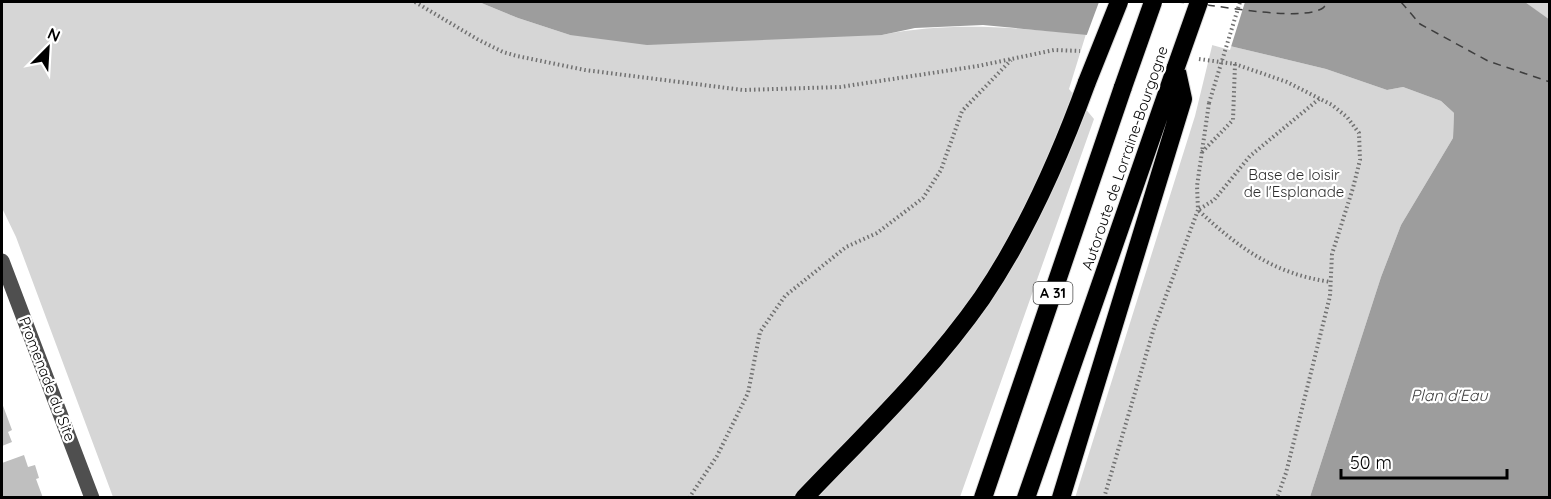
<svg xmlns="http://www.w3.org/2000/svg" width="1551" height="499" viewBox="0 0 1551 499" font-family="Quicksand,sans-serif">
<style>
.green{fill:#d6d6d6}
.water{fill:#9d9d9d}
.pier{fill:#fff}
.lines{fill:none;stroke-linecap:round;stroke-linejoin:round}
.ferry{stroke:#3e3e3e;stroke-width:1.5;stroke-dasharray:8 6;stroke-linecap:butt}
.building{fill:#bfbfbf}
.highway-casing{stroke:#dbdbdb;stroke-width:20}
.path{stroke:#717171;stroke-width:4;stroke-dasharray:1.5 3;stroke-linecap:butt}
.minor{stroke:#4f4f4f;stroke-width:15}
.highway{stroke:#000;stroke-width:18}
.highway-bridge-casing{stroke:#dbdbdb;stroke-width:20;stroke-linecap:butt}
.path-bridge{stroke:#717171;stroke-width:4;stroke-dasharray:1.5 3;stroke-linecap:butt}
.highway-bridge{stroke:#000;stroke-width:18}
.labels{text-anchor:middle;stroke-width:4.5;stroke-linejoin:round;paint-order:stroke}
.shield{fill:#fff;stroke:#4c4c4c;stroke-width:1.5}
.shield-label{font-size:14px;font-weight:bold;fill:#000}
.street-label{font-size:15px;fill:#000;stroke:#fff}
.park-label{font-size:15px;fill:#2d2d2d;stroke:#fff}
.water-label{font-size:16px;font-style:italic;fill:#3e3e3e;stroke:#fff}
</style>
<rect width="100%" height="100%" fill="#fff"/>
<path class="green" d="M 2,2 L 479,2 L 518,18 L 570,35 L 882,35 C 952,21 1016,28 1086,34 L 1069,89 L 1094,119 L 960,497 L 113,497 L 16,237 L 2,208 Z
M 1525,2 L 1549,2 L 1549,20 Z
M 1213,42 L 1326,69 L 1387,90 L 1403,87 L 1441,101 L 1454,113 L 1453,138 L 1401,225 L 1381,277 L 1310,497 L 1075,498 L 1195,116 Z"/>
<path class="water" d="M 479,2 L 1525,2 L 1550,20 L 1549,497 L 1310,497 L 1381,277 L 1401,225 L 1453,138 L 1454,113 L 1441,101 L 1403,87 L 1387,90 L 1326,69 L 1213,42 L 1151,41 L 983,25 L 915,28 L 882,35 L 647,45 L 570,35 L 518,18 Z"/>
<path class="pier" d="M 1099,2 L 1245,2 L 1230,50 L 1212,45 L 1151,44 L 1086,37 Z"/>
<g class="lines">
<path class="ferry" d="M 1176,2 L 1190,3
M 1401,2 L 1420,24 L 1488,61 L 1550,82
M 1207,5 C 1232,8 1303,21 1323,8 C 1325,6 1327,4 1329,2"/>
</g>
<path class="building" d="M 2,403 L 12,430 L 8,432 L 12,442 L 2,446 Z
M 24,455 L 28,467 L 35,465 L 39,478 L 36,479 L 43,498 L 2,498 L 2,463 Z"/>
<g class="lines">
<g class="highway-casing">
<path id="highway" d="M 804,498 C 866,433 931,371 982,298 C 1027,232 1060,156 1087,82
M 983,498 L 1123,87
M 1026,498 L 1176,67
M 1061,498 L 1183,99 L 1176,67"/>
</g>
<path class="path" d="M 415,2 L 477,39 L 503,52 L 517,56 L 585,70 L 743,90 L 840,87 L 978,66 L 1054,50 L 1080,51
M 1199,59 L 1235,64 L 1287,82 L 1332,105 L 1347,117 L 1359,133 L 1360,160 L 1353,188 L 1332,254 L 1330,296 L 1286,473 L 1277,498
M 1319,99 L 1250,156 L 1214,200 L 1198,210 C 1239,248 1274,274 1331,282
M 1202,152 L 1233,120 L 1235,64
M 689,498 L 717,456 L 748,393 L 760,332 L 785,296 L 846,247 L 877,233 L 923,198 L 941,170 L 962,111 L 1011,60
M 1104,498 L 1154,328 L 1198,210 L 1197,186 L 1209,103"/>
<path class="minor" d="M 2,261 L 92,498"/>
<use href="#highway" class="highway"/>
<g class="highway-bridge-casing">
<path id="highway-bridge" d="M 1176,67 L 1199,2
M 1087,82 L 1119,2
M 1123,87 L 1153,2"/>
</g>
<path class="path-bridge" d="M 1209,103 L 1240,2"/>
<use href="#highway-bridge" class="highway-bridge"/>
</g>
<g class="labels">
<rect class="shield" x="1033.5" y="282" width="39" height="22" rx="4.5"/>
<g class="shield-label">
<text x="1053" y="298">A 31</text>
</g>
<g class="street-label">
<text transform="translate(1125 158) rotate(-71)" y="5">Autoroute de Lorraine-Bourgogne</text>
<text transform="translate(47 379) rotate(69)" y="5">Promenade du Site</text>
</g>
<g class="park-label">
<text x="1294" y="180">Base de loisir<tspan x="1294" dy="17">de l'Esplanade</tspan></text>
</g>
<g class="water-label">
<text x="1449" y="401">Plan d'Eau</text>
</g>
</g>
<rect width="1551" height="499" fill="none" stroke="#000000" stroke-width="6"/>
<g transform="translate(48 48) rotate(24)" stroke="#ffffff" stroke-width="4.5" paint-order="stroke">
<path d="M0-4.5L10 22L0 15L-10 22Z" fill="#000000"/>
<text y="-9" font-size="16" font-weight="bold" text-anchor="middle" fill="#000000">N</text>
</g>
<path d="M1341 469v9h166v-9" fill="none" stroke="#000000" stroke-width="3"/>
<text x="1350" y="469" font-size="18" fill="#000000" stroke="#ffffff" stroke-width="4.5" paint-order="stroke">50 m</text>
</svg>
